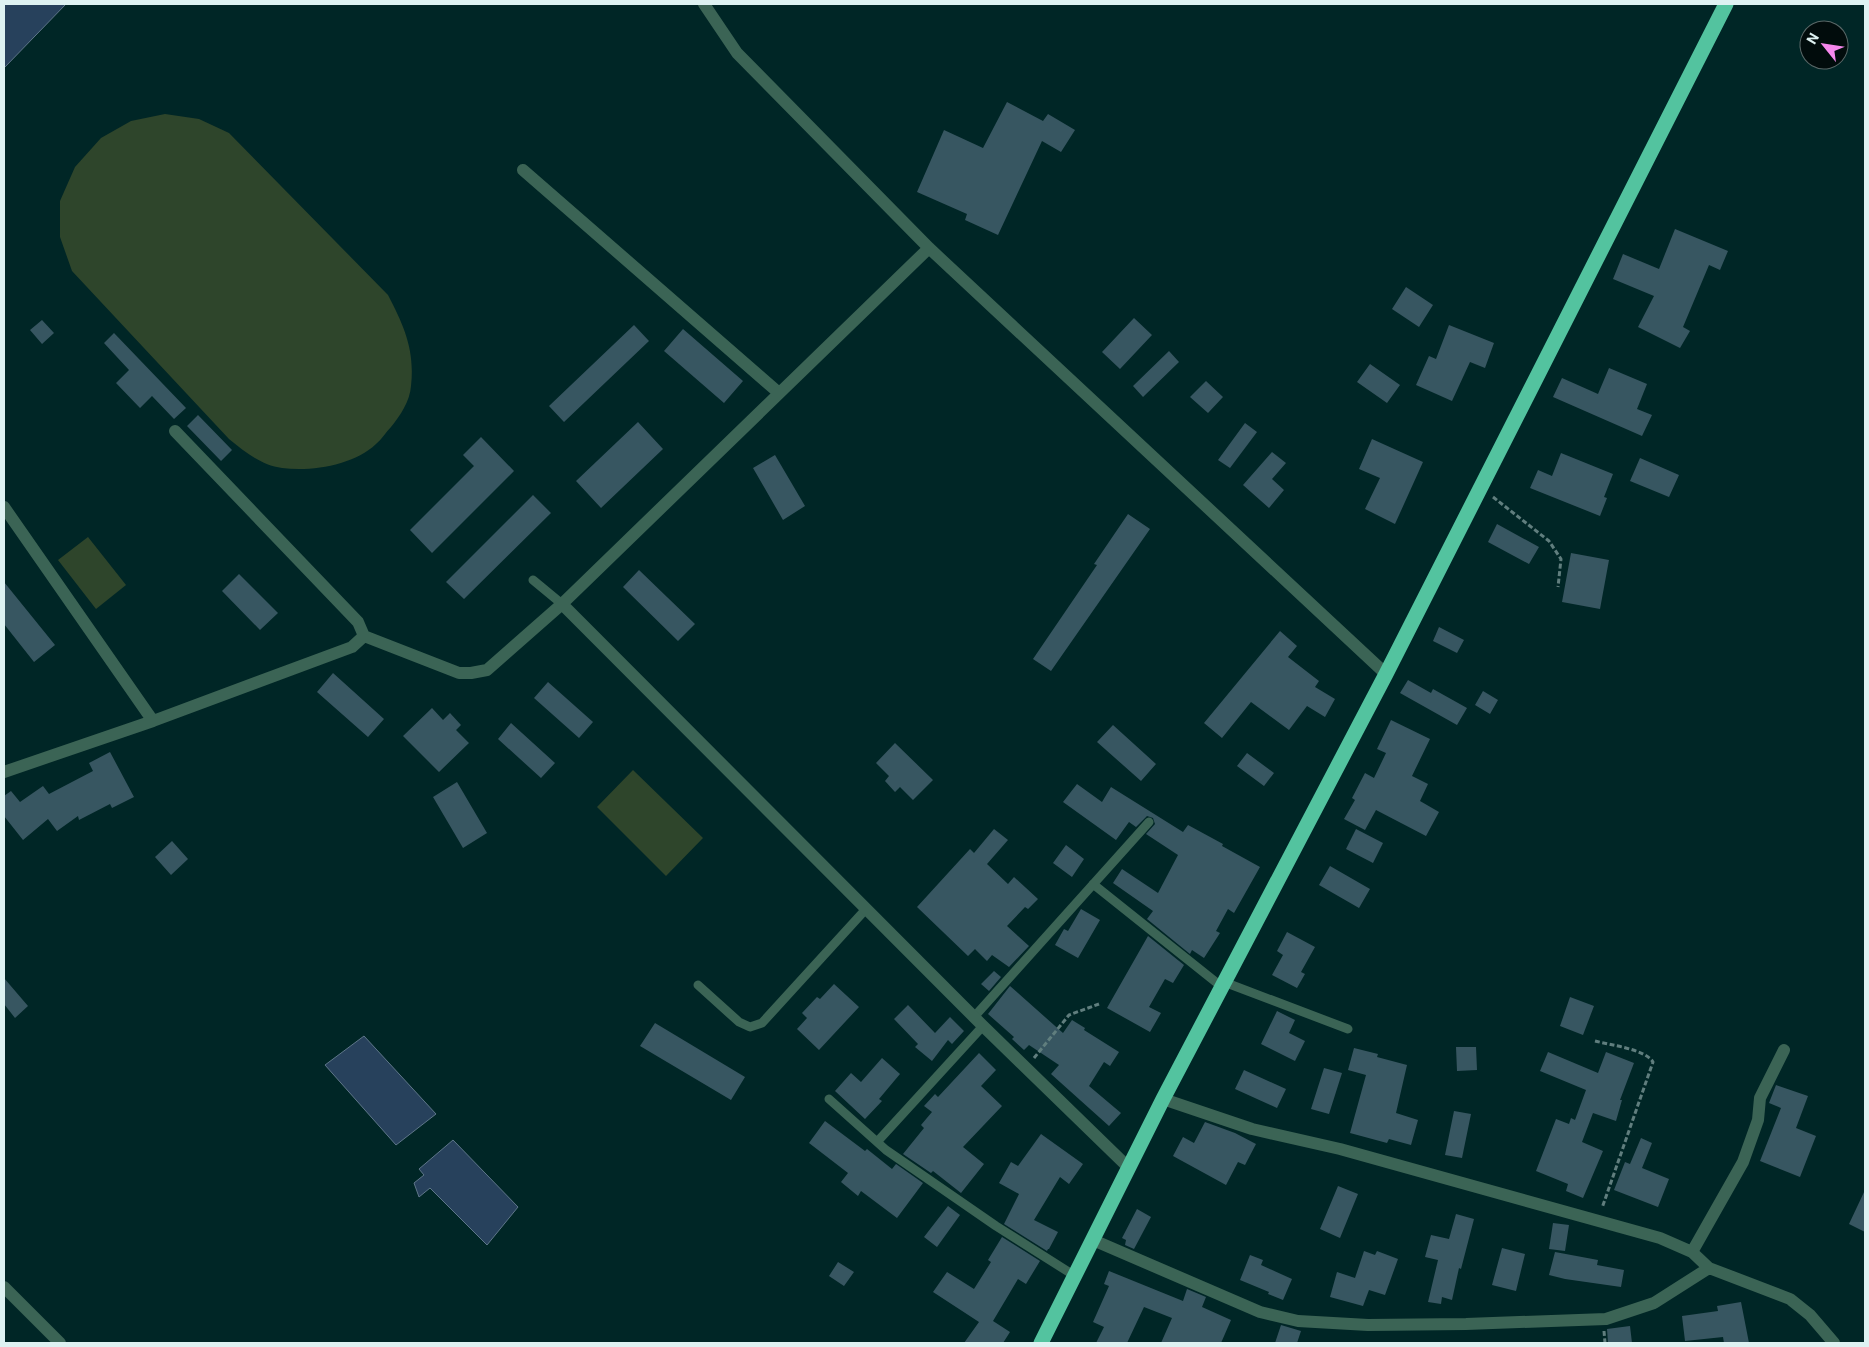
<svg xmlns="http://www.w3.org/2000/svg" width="1869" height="1347" viewBox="0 0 1869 1347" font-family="Roboto,sans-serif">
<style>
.green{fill:#2e452b}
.water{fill:#27415c;stroke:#5e7689}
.building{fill:#375661}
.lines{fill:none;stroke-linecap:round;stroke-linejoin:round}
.path{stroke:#607e7e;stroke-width:3;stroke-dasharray:5 2.5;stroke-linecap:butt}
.lane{stroke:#3b6455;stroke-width:9}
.street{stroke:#3b6455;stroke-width:12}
.highway{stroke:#53c39f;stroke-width:15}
</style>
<rect width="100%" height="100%" fill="#002626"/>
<path class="green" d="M 165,114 L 199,119 L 229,133 L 388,295 C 404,326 415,350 411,386 C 410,401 400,416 391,427 C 386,432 382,439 376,444 C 354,465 312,472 282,468 C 261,465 245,452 229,439 L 72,271 L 60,237 L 60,201 L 75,167 L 101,138 L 131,121 Z
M 88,537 L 126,585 L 96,609 L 58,560 Z
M 633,770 L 703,838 L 666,876 L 597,807 Z"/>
<path class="water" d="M 4,4 L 66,4 L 4,68 Z
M 364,1036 L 436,1114 L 396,1145 L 325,1065 Z
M 453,1140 L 518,1207 L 487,1245 L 430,1188 L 419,1197 L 414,1183 L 424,1175 L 419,1169 Z"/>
<path class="building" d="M 1007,102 L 1043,121 L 1048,114 L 1075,130 L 1061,152 L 1042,141 L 998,235 L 965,220 L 967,214 L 917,192 L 944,130 L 983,148 Z
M 1675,229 L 1728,251 L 1720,270 L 1709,265 L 1683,327 L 1690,331 L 1680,348 L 1638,327 L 1654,296 L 1613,279 L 1623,254 L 1659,269 Z
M 1406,287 L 1433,305 L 1419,327 L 1392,309 Z
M 1134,318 L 1152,335 L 1120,369 L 1102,352 Z
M 42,320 L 54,333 L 42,344 L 30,330 Z
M 634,325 L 649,341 L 564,422 L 549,406 Z
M 1449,325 L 1494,343 L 1485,368 L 1470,362 L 1452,401 L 1416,385 L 1429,356 L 1436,359 Z
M 683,329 L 743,381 L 724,403 L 664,351 Z
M 114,333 L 186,408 L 174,419 L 152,396 L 140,408 L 116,383 L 129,370 L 104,343 Z
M 1169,351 L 1179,362 L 1143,397 L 1133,386 Z
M 1370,364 L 1400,385 L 1387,403 L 1357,382 Z
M 1609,368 L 1647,384 L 1637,409 L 1652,415 L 1642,436 L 1553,397 L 1562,378 L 1598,394 Z
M 1206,381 L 1223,397 L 1208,413 L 1190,397 Z
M 198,415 L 232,450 L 221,461 L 187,426 Z
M 638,422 L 663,449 L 601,508 L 576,481 Z
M 1245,423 L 1257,432 L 1230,468 L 1218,460 Z
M 481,437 L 514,471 L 432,553 L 410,530 L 474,466 L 463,455 Z
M 1372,439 L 1423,462 L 1395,524 L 1365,509 L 1380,478 L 1359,469 Z
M 1272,452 L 1286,463 L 1272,479 L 1284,490 L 1269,508 L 1243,485 Z
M 1561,453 L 1613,474 L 1604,497 L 1607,498 L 1600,516 L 1530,488 L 1538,470 L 1552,476 Z
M 775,455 L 805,506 L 783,520 L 753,468 Z
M 1640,458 L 1679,475 L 1669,497 L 1630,481 Z
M 533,495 L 551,513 L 464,599 L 446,582 Z
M 1128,514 L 1150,529 L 1051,671 L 1033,659 L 1097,565 L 1094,564 Z
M 1497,524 L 1539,547 L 1529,564 L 1488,542 Z
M 1571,553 L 1609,560 L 1600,609 L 1562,602 Z
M 639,570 L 695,624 L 678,641 L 623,587 Z
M 239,574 L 278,613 L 260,630 L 222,591 Z
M 4,582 L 55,645 L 34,662 L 4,624 Z
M 1439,627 L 1464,640 L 1457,653 L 1433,641 Z
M 1280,631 L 1297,646 L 1288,657 L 1319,681 L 1315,687 L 1335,699 L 1325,717 L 1307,706 L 1289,730 L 1251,702 L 1222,738 L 1204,723 Z
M 333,673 L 384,719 L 368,737 L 317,692 Z
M 1408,680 L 1431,693 L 1433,689 L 1467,708 L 1457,725 L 1400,693 Z
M 548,682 L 593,722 L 579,738 L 534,698 Z
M 1483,691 L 1498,700 L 1490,714 L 1475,705 Z
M 432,708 L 443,720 L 450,713 L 461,725 L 456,730 L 469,743 L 439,772 L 403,736 Z
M 1391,720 L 1430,739 L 1412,776 L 1428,784 L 1420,801 L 1439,812 L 1426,836 L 1376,810 L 1365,830 L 1344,819 L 1355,800 L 1352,798 L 1365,773 L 1374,778 L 1386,753 L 1377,749 Z
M 511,723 L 555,763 L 541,778 L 498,739 Z
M 1113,725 L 1156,764 L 1141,781 L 1097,742 Z
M 895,743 L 933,780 L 913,800 L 900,787 L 895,792 L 885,781 L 889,776 L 876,763 Z
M 110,752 L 134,797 L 112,808 L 110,804 L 79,820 L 78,816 L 57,831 L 48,819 L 23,840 L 4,816 L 4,796 L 11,791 L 20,802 L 43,786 L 49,794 L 93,771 L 89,763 Z
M 1247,753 L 1274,773 L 1264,786 L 1237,766 Z
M 457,782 L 487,833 L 463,848 L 433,797 Z
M 1077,784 L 1102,802 L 1111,787 L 1183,832 L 1188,825 L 1223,844 L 1222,846 L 1260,867 L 1234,913 L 1228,909 L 1216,931 L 1220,933 L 1204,958 L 1192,950 L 1190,954 L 1147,919 L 1153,911 L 1113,883 L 1122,869 L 1158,893 L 1178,855 L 1146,834 L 1155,824 L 1153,818 L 1147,816 L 1136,827 L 1129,822 L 1116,840 L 1063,802 Z
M 994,829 L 1008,840 L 987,864 L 1008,884 L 1014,877 L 1038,899 L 1028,909 L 1025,907 L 1007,926 L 1029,946 L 1009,967 L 992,955 L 987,961 L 975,949 L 968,956 L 917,907 L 970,849 L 974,853 Z
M 1356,829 L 1383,843 L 1373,863 L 1346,849 Z
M 172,841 L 188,859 L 171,875 L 155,857 Z
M 1066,845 L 1084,859 L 1072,877 L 1053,863 Z
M 1330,866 L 1370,889 L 1359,908 L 1319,885 Z
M 1081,909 L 1100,920 L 1078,958 L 1055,945 L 1064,929 L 1068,931 Z
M 1287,932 L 1315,947 L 1301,972 L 1305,974 L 1297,988 L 1272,975 L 1283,955 L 1277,951 Z
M 1148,936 L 1184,965 L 1173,983 L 1165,979 L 1149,1007 L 1161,1013 L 1150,1032 L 1107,1008 Z
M 994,971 L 1001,977 L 989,991 L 981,984 Z
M 4,978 L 28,1006 L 15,1018 L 4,1004 Z
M 834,984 L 859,1007 L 819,1050 L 797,1029 L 807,1018 L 802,1013 L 817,997 L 820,999 Z
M 1010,986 L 1063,1033 L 1072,1020 L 1085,1028 L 1084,1030 L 1119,1052 L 1110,1066 L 1104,1062 L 1089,1086 L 1121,1113 L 1109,1126 L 1051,1074 L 1059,1065 L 1029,1045 L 1024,1050 L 1012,1039 L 1014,1037 L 988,1014 Z
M 1570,997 L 1594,1006 L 1583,1035 L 1560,1026 Z
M 908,1005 L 935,1033 L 950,1017 L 964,1031 L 952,1044 L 948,1040 L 932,1061 L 915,1047 L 918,1044 L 894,1019 Z
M 1277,1011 L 1295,1020 L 1289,1033 L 1305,1041 L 1295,1061 L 1261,1044 Z
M 655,1023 L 745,1077 L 731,1100 L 640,1046 Z
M 1456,1047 L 1476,1047 L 1477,1070 L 1457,1071 Z
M 1354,1048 L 1378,1054 L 1377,1057 L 1407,1065 L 1396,1113 L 1418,1120 L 1411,1145 L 1389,1139 L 1387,1143 L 1350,1133 L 1366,1075 L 1348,1070 Z
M 1548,1052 L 1598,1073 L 1606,1052 L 1634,1063 L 1620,1100 L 1622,1100 L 1616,1121 L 1593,1113 L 1582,1142 L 1603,1151 L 1583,1198 L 1566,1191 L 1568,1184 L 1536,1171 L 1556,1119 L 1569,1124 L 1571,1118 L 1575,1120 L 1586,1090 L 1540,1071 Z
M 979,1053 L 996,1070 L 981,1086 L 1002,1106 L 963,1147 L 984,1164 L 961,1193 L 933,1171 L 931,1173 L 903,1154 L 924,1128 L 921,1125 L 932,1112 L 924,1106 L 935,1094 L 938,1097 Z
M 882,1058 L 900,1074 L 879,1099 L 882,1101 L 865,1119 L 835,1091 L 851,1073 L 861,1082 Z
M 1324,1068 L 1342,1073 L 1329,1114 L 1311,1109 Z
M 1244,1070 L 1286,1089 L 1277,1108 L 1235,1089 Z
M 1776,1085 L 1808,1096 L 1796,1128 L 1816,1136 L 1800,1177 L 1760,1161 L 1781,1108 L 1769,1103 Z
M 1454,1111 L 1471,1114 L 1462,1158 L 1445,1155 Z
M 825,1121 L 865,1151 L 867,1149 L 892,1169 L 896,1164 L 923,1183 L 897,1218 L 861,1191 L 858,1196 L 841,1182 L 848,1173 L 809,1143 Z
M 1205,1122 L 1235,1133 L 1256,1144 L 1245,1165 L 1238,1162 L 1226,1185 L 1173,1156 L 1183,1137 L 1194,1143 Z
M 1041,1134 L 1083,1164 L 1069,1184 L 1060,1177 L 1034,1220 L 1058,1232 L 1049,1249 L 1048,1249 L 1047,1251 L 1004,1224 L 1019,1194 L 999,1183 L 1011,1162 L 1018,1166 Z
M 1641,1138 L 1652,1143 L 1642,1168 L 1669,1179 L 1658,1207 L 1614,1190 L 1625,1162 L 1630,1164 Z
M 1338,1186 L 1358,1194 L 1340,1238 L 1320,1229 Z
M 1865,1190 L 1865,1232 L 1849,1224 Z
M 948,1206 L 960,1215 L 937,1247 L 924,1237 Z
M 1137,1209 L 1151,1217 L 1134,1249 L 1125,1245 L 1126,1240 L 1122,1238 Z
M 1456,1214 L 1474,1219 L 1461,1269 L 1459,1268 L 1452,1300 L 1442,1297 L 1441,1304 L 1428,1302 L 1438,1260 L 1425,1257 L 1431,1235 L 1449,1239 Z
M 1553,1223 L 1569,1225 L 1565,1251 L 1549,1249 Z
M 1002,1237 L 1040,1261 L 1026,1284 L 1018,1279 L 993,1321 L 1010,1332 L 1003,1343 L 964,1343 L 979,1322 L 933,1292 L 947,1272 L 974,1289 L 991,1262 L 988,1260 Z
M 1502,1248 L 1525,1254 L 1516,1291 L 1492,1285 Z
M 1364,1251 L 1375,1255 L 1377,1251 L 1398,1259 L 1385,1295 L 1369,1290 L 1363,1306 L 1330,1297 L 1337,1272 L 1355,1278 Z
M 1555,1252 L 1598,1260 L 1597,1265 L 1624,1270 L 1621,1287 L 1565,1279 L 1549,1275 Z
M 1250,1255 L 1263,1260 L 1261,1265 L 1292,1279 L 1283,1300 L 1268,1294 L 1269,1292 L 1240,1280 Z
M 838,1262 L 854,1272 L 844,1286 L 829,1276 Z
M 1109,1271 L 1183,1301 L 1187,1289 L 1206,1297 L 1202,1307 L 1231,1320 L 1221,1343 L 1161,1343 L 1172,1318 L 1144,1307 L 1127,1343 L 1096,1343 L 1104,1327 L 1093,1322 L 1109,1286 L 1104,1284 Z
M 1741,1302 L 1749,1343 L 1724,1343 L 1723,1337 L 1685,1341 L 1682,1316 L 1718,1311 L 1717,1306 Z
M 1281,1325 L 1301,1331 L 1297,1343 L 1275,1343 Z
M 1630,1326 L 1632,1343 L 1608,1343 L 1607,1329 Z"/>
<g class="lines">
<path class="path" d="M 1493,497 L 1549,541 L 1561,559 L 1558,587
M 1595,1041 C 1610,1045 1645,1049 1653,1062 L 1602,1208
M 1034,1058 L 1069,1015 L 1099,1004
M 1604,1331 L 1605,1343"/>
<path class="lane" d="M 533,580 L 562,604
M 1093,884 L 1222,987
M 1224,982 L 1348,1029
M 698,985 L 739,1022 L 750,1027 L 762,1023 L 866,909
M 974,1017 L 1149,822
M 829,1099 L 886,1150 L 996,1226 L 1075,1276
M 877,1142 L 983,1026"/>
<path class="street" d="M 704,4 L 737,53 L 929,248 L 1386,674
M 523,170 L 779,393
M 175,431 L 358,622 L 364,636
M 4,507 L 153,721
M 562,604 L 983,1026 L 1129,1168
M 4,772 L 153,721 L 352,647 L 364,636 L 459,673 L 471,673 L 487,670 L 562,604 L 929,248
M 1163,1099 L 1252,1129 L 1340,1149 L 1660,1238 L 1692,1252 L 1709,1268 L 1790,1299 L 1810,1315 L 1834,1343
M 1093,1240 L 1260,1312 L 1298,1321 L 1368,1325 L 1466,1324 L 1606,1319 L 1654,1303 L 1709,1268
M 1692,1252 L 1743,1162 L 1758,1120 L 1760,1098 L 1784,1050
M 4,1287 L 60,1343"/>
<path class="highway" d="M 1041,1343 L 1163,1099 L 1386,674 L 1726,4"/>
</g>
<rect width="1869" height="1347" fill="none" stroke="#def2f2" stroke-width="10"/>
<g transform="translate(1824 45) rotate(300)"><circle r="24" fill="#010c0c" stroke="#596868"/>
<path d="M0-4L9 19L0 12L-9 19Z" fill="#f688ed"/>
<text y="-8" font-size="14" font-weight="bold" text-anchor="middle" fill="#def2f2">N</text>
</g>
</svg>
